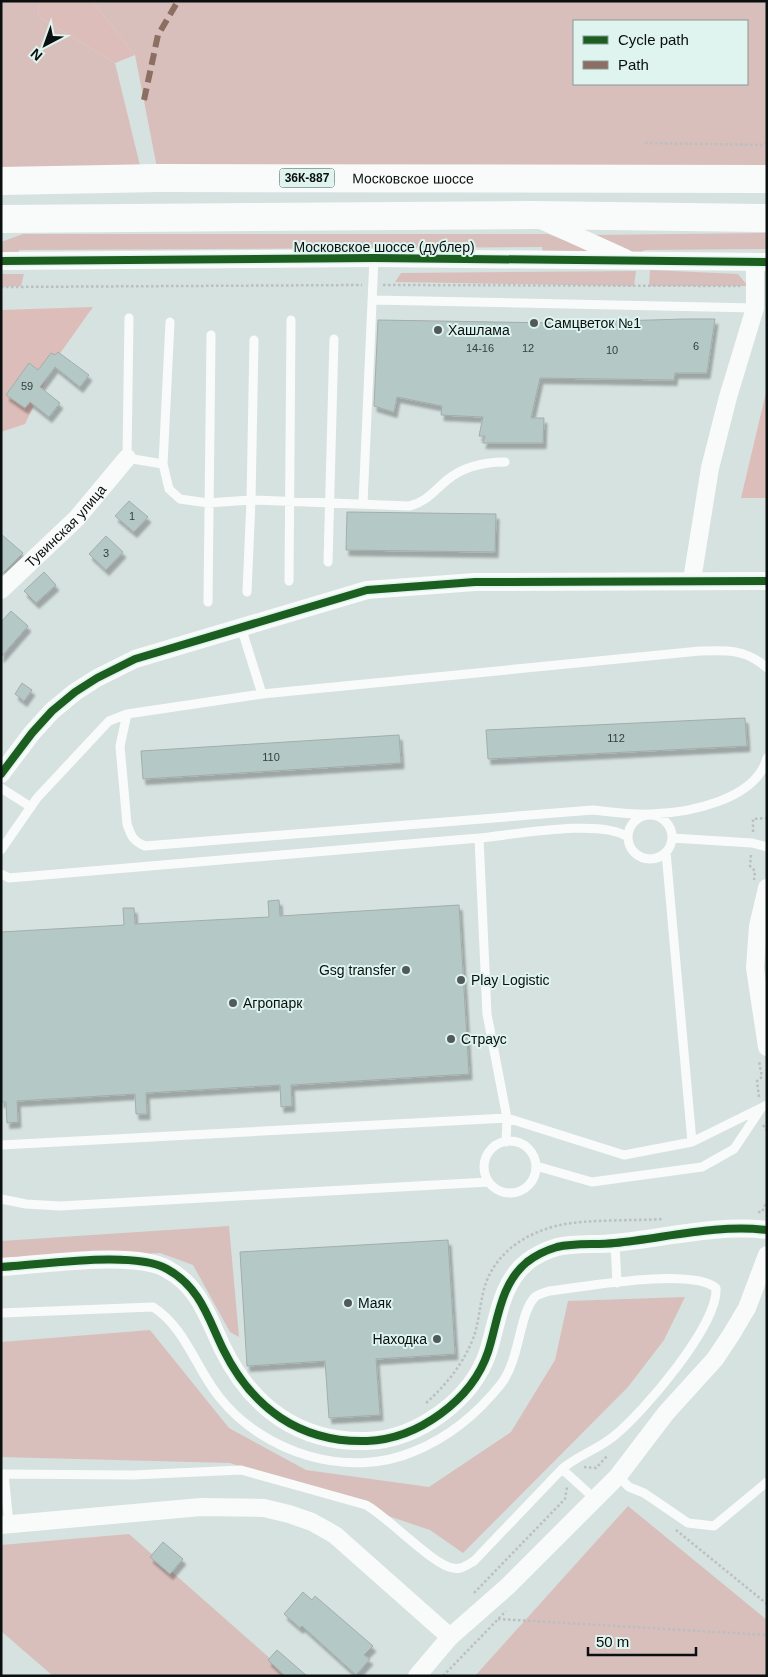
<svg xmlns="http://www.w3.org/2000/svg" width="768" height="1677" viewBox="0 0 768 1677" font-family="Helvetica,sans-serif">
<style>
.green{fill:#d8bfbc;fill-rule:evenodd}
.forest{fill:#ddbdb9}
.building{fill:#b4c9c5;stroke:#a3adaa;filter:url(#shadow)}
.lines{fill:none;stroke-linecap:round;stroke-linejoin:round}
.path{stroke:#bbbfbf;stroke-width:2.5;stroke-dasharray:2.5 2.5;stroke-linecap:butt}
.lane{stroke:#f9fbfa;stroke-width:9}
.street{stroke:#f9fbfa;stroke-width:18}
.primary{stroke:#f9fbfa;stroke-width:28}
.quiet{stroke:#8d6e63;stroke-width:6;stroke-dasharray:12 6;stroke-linecap:butt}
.cycleway-casing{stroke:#dff4ef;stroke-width:11}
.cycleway{stroke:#1b5e20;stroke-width:8}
.poi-dot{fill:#515a58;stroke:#dff4ef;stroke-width:2}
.labels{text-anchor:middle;stroke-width:4;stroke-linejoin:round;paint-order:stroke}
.number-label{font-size:11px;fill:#343e3c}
.shield{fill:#dff4ef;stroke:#495452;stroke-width:1}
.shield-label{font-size:12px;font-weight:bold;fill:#09100f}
.street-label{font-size:14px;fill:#09100f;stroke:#dff4ef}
.poi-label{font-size:14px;fill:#09100f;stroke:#dff4ef;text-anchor:start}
</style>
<defs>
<filter id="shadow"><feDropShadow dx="3" dy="5.5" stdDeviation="1" flood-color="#0004"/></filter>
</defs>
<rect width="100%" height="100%" fill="#d6e2df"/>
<path class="green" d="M 1,1 L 38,1 L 39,17 L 115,63 L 143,178 L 1,181 Z
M 92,1 L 767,1 L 767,180 L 159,178 L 135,55 ZM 574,21 L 747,21 L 747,84 L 574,84 Z
M 767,233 L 767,249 L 645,250 L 638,254 L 592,235 Z
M 23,234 L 548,234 L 600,254 L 543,253 L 542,247 L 19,250 L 17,257 L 1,256 L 1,242 Z
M 650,270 L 738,274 L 748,286 L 649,286 Z
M 636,271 L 634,286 L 395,282 L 401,273 Z
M 1,274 L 24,274 L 21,286 L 1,287 Z
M 229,1226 L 239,1337 L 230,1332 L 193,1265 L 160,1253 L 1,1263 L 1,1241 Z
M 685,1297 L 664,1340 L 628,1387 L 463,1553 L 430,1530 L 230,1463 L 1,1457 L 1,1342 L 150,1330 L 229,1428 L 306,1470 L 429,1487 L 511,1432 L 555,1360 L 568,1301 Z
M 628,1506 L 767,1620 L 767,1676 L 475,1676 Z
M 129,1534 L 290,1676 L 53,1676 L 1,1631 L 1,1545 Z"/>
<path class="forest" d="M 38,1 L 92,1 L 135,55 L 115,63 L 39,17 Z
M 93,307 L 56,359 L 25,424 L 1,432 L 1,310 Z
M 767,388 L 767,498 L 741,498 Z"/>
<path class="building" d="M 684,319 L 715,319 L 707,373 L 675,373 L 674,380 L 540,378 L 531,418 L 544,418 L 543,443 L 483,443 L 485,436 L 479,436 L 483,417 L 441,415 L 442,406 L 397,397 L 394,412 L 374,406 L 378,320 L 552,323 Z
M 58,352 L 89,375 L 80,387 L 55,367 L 40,387 L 60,403 L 49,417 L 30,402 L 25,408 L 6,395 L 29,363 L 38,370 L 51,353 L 55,355 Z
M 129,501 L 148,517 L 134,532 L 115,516 Z
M 347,512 L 496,514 L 495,552 L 346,550 Z
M 1,534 L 23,553 L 1,575 Z
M 106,536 L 123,552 L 106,570 L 89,554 Z
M 44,572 L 56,585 L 36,603 L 24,591 Z
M 11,611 L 28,626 L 1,657 L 1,622 Z
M 22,683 L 32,690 L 24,701 L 15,694 Z
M 745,718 L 747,746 L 488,759 L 486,730 Z
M 399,735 L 401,763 L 143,779 L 141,751 Z
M 279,900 L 280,916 L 459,905 L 469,1074 L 291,1085 L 292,1106 L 281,1107 L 280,1085 L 146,1093 L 147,1114 L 136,1114 L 135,1094 L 17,1101 L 18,1122 L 7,1123 L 6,1102 L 1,1102 L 1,932 L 124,925 L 123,908 L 134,908 L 135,924 L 269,917 L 268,901 Z
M 448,1240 L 455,1354 L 376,1359 L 380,1415 L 329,1418 L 325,1361 L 247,1366 L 240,1252 Z
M 163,1542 L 183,1559 L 170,1574 L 150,1557 Z
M 303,1592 L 312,1600 L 315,1596 L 373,1646 L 364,1655 L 370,1659 L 356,1675 L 302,1626 L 300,1628 L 284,1614 Z
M 277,1650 L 307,1676 L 285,1676 L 268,1660 Z"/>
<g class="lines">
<path class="path" d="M 645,143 L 764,145 L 767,142
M 383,285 L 740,286
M 1,287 L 362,285
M 753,832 L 753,819 L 767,818
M 751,855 L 750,866 L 755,871 L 754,880
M 759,1097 L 757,1081 L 762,1077 L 759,1061
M 763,1125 L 767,1131
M 758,1212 L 762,1212 L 767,1201
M 426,1403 C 447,1384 464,1363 474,1336 C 480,1318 480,1298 487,1280 C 500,1249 529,1232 560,1225 C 589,1219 632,1221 663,1219
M 584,1467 L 596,1468 L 608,1455
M 676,1530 L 767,1604
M 474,1593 L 565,1499 L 567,1487
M 498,1619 L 767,1635
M 443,1676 L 506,1611"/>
<path class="lane" d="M 373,300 L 755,308
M 129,318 L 127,458 L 163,464 L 169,489 L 180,499 L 208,503 L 251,500 L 409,506 C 425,503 434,491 447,480 C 464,466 483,462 505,462
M 163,464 L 170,322
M 363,503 L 374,258
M 328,562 L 334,339
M 289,581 L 291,320
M 247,592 L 251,500 L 254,340
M 208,602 L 211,335
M 262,694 L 700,651 C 727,650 746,649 767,668
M 127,714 L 120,746 L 127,824 C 131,836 133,841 145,846 L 593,810 C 612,812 632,815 651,814 C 688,813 756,800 767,758
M 1,788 L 31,807
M628 837a22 22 0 1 1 44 0a22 22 0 1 1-44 0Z
M 672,838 L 752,843 L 767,847
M 1,850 L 37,798 L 109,721 L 127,714 L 262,694 L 241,627
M 666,852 L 692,1142
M 1,874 L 9,878 L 479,838
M484 1167a26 26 0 1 1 52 0a26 26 0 1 1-52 0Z
M 506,1142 L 507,1118 L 487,1014 L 479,838 C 513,835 601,818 628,837
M 1,1145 L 507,1118 L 624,1155 L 692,1142 L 767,1105
M 536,1166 L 592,1182 L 702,1167 L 734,1149 L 760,1110
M 1,1199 L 26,1204 L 60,1206 L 488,1182
M 615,1243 L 617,1283
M 1,1313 L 153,1307 C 186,1328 196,1369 220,1398 C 264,1453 348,1480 415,1451 C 449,1437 478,1413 501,1384 C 520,1360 519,1313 535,1297 C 539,1294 544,1293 549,1291 C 584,1287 690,1267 716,1288 C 719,1324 643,1413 614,1436 C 597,1450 578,1455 562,1469 L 474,1561 C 467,1565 461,1570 453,1568 C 434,1566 388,1517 366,1505 L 241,1470 L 133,1475 L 1,1474
M 562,1469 L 595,1499
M 4,1474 L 9,1524
M 618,1476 L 629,1487 L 644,1493 L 688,1523 L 714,1526 L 767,1482"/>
<g class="street">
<path d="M 539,219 L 625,258"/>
<path d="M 1,261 L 374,258 L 767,262"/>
<path d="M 692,580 L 710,468 L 728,397 L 755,308 L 755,262"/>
<path id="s1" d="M 1,590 L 77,518 L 127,458"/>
<path d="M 1,774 L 32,733 L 52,711 L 75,692 L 97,678 L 135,659 L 367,590 L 475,582 L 767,581"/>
<path d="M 767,888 L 758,926 L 755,968 L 767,1047"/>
<path d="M 1,1267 C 41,1265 135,1250 167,1269 C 200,1287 208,1318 223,1349 C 252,1408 300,1443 367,1441 C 418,1439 472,1400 488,1352 C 498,1321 500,1284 527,1262 C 536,1255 547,1250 557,1247 C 575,1243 596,1245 615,1243 C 665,1238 717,1224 767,1230"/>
<path d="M 1,1525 L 201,1507 L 264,1508 L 289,1514 L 312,1522 L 335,1535 L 450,1637"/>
<path d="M 417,1676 L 450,1637 L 508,1586 L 618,1476 L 666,1413 L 715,1359 L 731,1335 L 747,1308 L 767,1255"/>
</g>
<g class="primary">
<path id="s2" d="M 1,181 L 159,178 L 767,179"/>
<path d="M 1,219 L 530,215 L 767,218"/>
</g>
<path class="quiet" d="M 144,100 L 158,35 L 178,1"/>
<g class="cycleway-casing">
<path id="cycleway" d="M 1,261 L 374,258 L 767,262
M 1,774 L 32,733 L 52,711 L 75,692 L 97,678 L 135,659 L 367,590 L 475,582 L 767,581
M 1,1267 C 41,1265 135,1250 167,1269 C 200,1287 208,1318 223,1349 C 252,1408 300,1443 367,1441 C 418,1439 472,1400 488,1352 C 498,1321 500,1284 527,1262 C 536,1255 547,1250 557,1247 C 575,1243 596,1245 615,1243 C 665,1238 717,1224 767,1230"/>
</g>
<use href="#cycleway" class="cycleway"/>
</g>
<g class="poi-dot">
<circle cx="534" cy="323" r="5"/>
<circle cx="438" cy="330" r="5"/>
<circle cx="406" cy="970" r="5"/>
<circle cx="461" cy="980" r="5"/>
<circle cx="233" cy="1003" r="5"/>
<circle cx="451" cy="1039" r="5"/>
<circle cx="348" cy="1303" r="5"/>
<circle cx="437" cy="1339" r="5"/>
</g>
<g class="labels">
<g class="number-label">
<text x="696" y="350">6</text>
<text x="480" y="352">14-16</text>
<text x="528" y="352">12</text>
<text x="612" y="354">10</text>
<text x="27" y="390">59</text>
<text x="132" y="520">1</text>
<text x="106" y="557">3</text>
<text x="616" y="742">112</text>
<text x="271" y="761">110</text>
</g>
<rect class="shield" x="279.5" y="168.5" width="55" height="19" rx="4"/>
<g class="shield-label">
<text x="307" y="182">36К-887</text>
</g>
<g class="street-label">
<text dy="5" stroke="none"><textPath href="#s2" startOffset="412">Московское шоссе</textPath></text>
<text x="384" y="252">Московское шоссе (дублер)</text>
<text dy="5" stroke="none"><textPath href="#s1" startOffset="91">Тувинская улица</textPath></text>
</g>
<g class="poi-label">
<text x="544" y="328">Самцветок №1</text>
<text x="448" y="335">Хашлама</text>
<text x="396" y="975" text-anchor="end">Gsg transfer</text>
<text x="471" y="985">Play Logistic</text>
<text x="243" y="1008">Агропарк</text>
<text x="461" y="1044">Страус</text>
<text x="358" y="1308">Маяк</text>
<text x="427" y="1344" text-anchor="end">Находка</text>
</g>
</g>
<rect width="768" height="1677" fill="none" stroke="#09100f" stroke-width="5"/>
<rect x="573" y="20" width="175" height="65" fill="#dff4ef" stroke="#899995"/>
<rect x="583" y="36" width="25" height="8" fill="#1b5e20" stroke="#899995"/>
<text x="618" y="45" font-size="15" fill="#09100f">Cycle path</text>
<rect x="583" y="61" width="25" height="8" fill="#8d6e63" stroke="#899995"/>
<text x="618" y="70" font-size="15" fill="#09100f">Path</text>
<g transform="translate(45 45) rotate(221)" stroke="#dff4ef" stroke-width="4" paint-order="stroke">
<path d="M0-4L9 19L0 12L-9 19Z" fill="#09100f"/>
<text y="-8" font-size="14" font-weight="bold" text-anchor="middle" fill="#09100f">N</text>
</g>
<path d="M588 1647v8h108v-8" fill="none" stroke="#09100f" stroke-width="2.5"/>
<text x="596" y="1647" font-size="15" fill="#09100f" stroke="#dff4ef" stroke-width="4" paint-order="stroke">50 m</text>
</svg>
